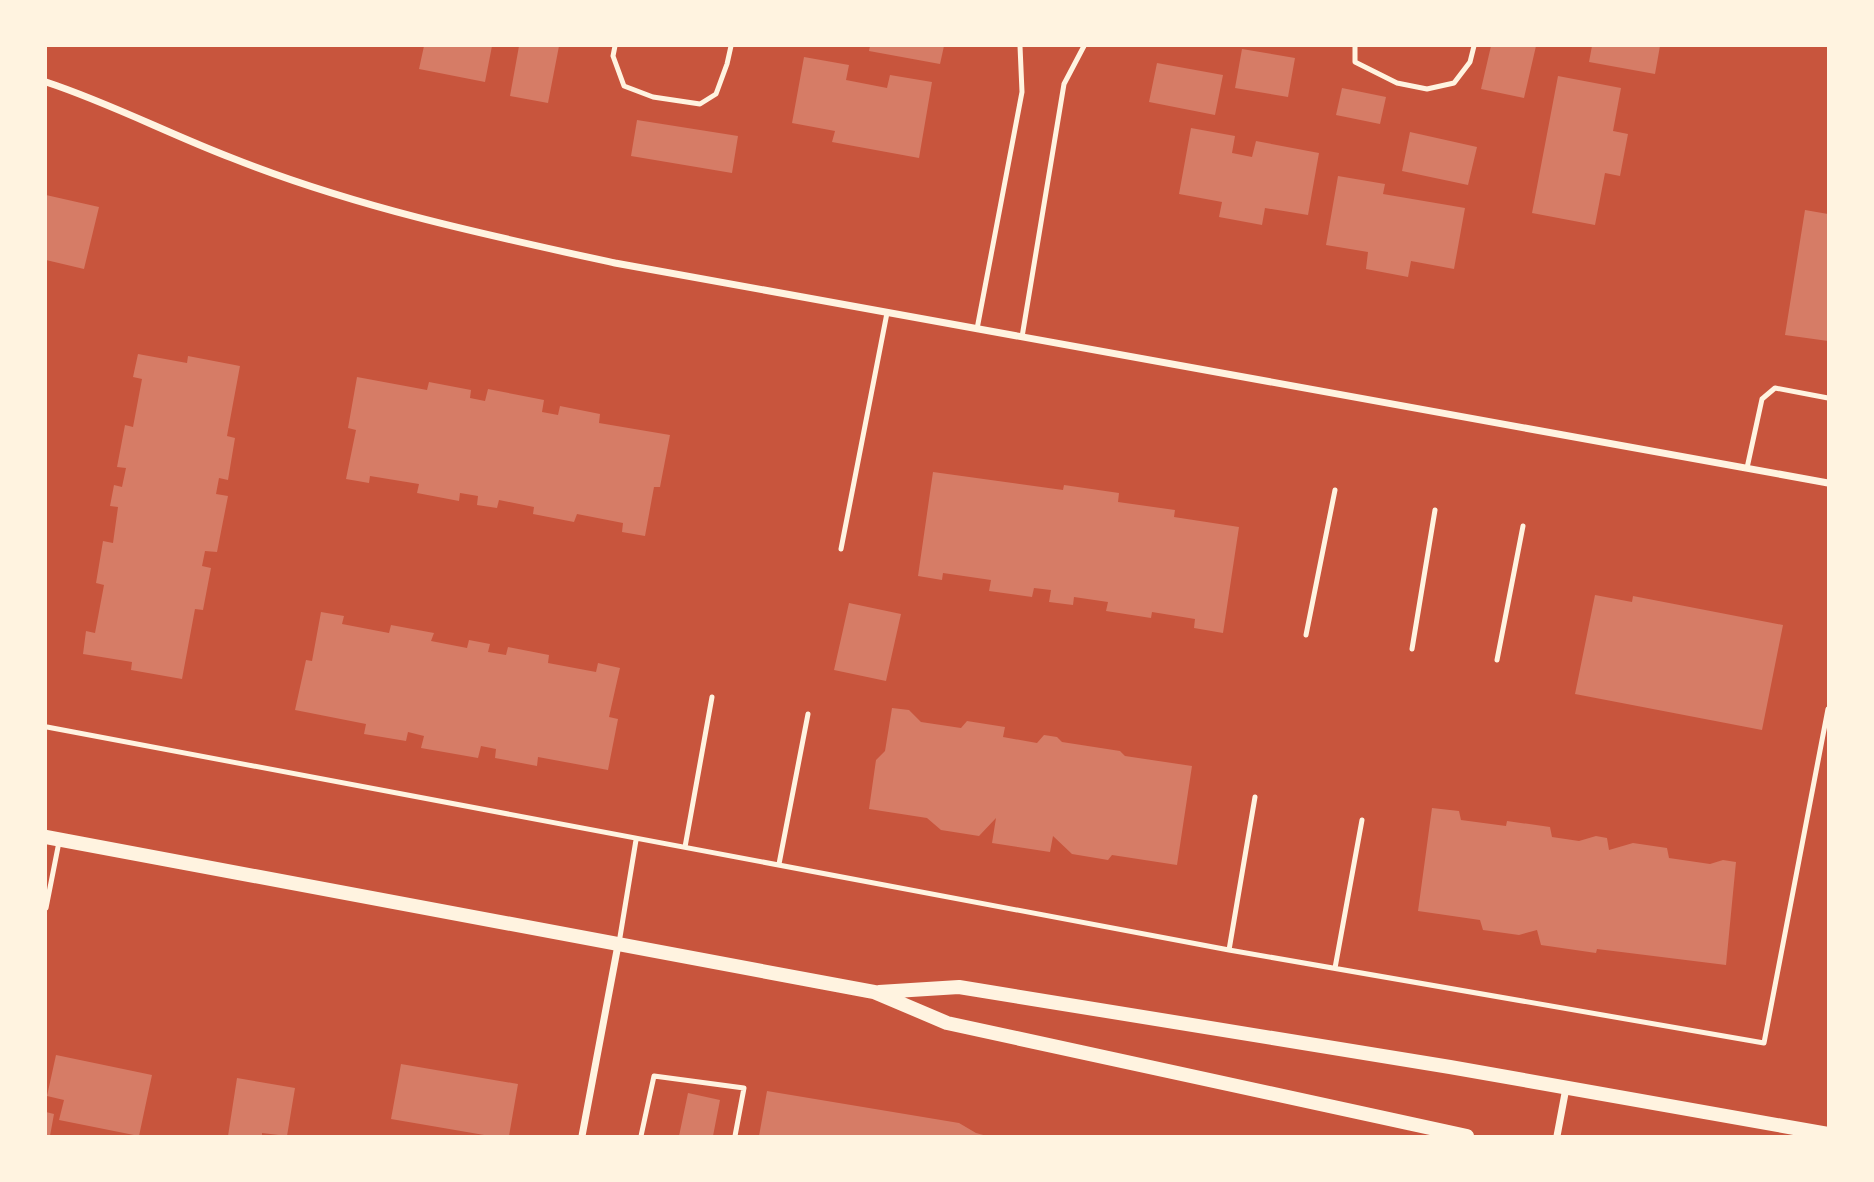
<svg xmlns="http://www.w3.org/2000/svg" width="1874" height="1182" viewBox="0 0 1874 1182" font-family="Arial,sans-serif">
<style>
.building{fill:#d67c66}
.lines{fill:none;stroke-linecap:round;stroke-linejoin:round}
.service{stroke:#fff3e0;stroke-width:5}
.minor{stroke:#fff3e0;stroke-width:7}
.secondary{stroke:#fff3e0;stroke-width:14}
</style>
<rect width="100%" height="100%" fill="#c8553d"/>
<path class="building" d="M 424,46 L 492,46 L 485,82 L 419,69 Z
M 519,46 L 559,46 L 548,103 L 510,96 Z
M 870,46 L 944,46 L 940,64 L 869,51 Z
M 1491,46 L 1536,46 L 1524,98 L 1481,89 Z
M 1592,46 L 1660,46 L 1655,74 L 1589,62 Z
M 1242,49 L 1295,58 L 1288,97 L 1235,88 Z
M 804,57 L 849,65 L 846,80 L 887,88 L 890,75 L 932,82 L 919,158 L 832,142 L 835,131 L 792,123 Z
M 1157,63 L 1223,75 L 1215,115 L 1149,102 Z
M 1558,76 L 1621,88 L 1613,131 L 1628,134 L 1620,176 L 1605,173 L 1595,225 L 1532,213 Z
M 1342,88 L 1386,97 L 1380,124 L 1336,115 Z
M 637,120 L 738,136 L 732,173 L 631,156 Z
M 1191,128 L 1235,136 L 1232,153 L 1252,157 L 1256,141 L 1319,153 L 1308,215 L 1265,208 L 1262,225 L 1219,217 L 1222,202 L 1179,194 Z
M 1410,132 L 1477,147 L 1468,185 L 1402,171 Z
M 1338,176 L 1385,184 L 1383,194 L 1465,208 L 1454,269 L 1411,261 L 1408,277 L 1366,269 L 1368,252 L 1326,245 Z
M 46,195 L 99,207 L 84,269 L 46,260 Z
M 1805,210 L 1828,214 L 1828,341 L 1785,335 Z
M 138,354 L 187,363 L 188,356 L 240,366 L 227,436 L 235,438 L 228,480 L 219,478 L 216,494 L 228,496 L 217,552 L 205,551 L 202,566 L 211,568 L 203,610 L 195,609 L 182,679 L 131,670 L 132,662 L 83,654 L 86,631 L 95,633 L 104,585 L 96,583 L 103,541 L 113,543 L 118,507 L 110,506 L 114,485 L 122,487 L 126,468 L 117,467 L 125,425 L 133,427 L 142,379 L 133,377 Z
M 357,377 L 427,390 L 429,382 L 471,390 L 470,398 L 485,401 L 488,389 L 544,400 L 542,412 L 558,415 L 560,406 L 600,414 L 599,423 L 670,435 L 660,487 L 654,487 L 645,536 L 622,532 L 623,523 L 577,514 L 574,522 L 533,514 L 534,507 L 499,500 L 497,508 L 477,505 L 478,496 L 460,493 L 459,501 L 417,493 L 419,484 L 370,476 L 369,483 L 346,479 L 356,430 L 348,428 Z
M 933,472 L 1063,490 L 1064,485 L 1119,493 L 1118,502 L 1175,510 L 1174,517 L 1239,527 L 1223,633 L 1194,628 L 1195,619 L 1152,612 L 1151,618 L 1106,611 L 1108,602 L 1074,597 L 1073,605 L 1049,602 L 1051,590 L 1034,588 L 1032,597 L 989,591 L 991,580 L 943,573 L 942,580 L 918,576 Z
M 1595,595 L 1632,602 L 1633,596 L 1783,625 L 1762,730 L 1575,694 Z
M 849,603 L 901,614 L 886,681 L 834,670 Z
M 321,612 L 344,616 L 342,624 L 389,633 L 391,625 L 434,633 L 431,641 L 467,648 L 469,640 L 490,644 L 488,652 L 506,655 L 508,647 L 549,655 L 548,663 L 596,672 L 598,663 L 620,668 L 609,717 L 618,719 L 608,770 L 538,757 L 537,766 L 495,758 L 496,749 L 481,746 L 478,758 L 421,748 L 424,736 L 408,732 L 406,741 L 364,734 L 366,724 L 295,710 L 306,660 L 312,661 Z
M 892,708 L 909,710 L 921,722 L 961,728 L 967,721 L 1005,727 L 1003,737 L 1037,743 L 1044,735 L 1057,737 L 1062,742 L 1120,751 L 1125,756 L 1192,766 L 1177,865 L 1112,855 L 1108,860 L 1072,854 L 1053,836 L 1050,852 L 992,843 L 996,818 L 979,836 L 941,830 L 927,818 L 869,809 L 876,760 L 885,751 Z
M 1432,808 L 1459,811 L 1461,820 L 1506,826 L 1507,821 L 1550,827 L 1552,837 L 1579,841 L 1596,836 L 1607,838 L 1609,850 L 1633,843 L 1667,848 L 1669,858 L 1710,864 L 1723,860 L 1736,862 L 1726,965 L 1597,949 L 1596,953 L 1541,945 L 1537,930 L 1519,935 L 1483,930 L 1480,920 L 1418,911 Z
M 56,1055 L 152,1075 L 139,1136 L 59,1120 L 64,1100 L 47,1096 Z
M 401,1064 L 518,1084 L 509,1136 L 490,1136 L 391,1119 Z
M 237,1078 L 295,1088 L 287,1136 L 262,1133 L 262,1136 L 228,1136 Z
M 767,1091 L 959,1123 L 976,1133 L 987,1136 L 759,1136 Z
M 688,1093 L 720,1100 L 713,1136 L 679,1136 Z
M 46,1112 L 54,1114 L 50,1136 L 46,1136 Z"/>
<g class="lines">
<path class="service" d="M 615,46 L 613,56 L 624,86 L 653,97 L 700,104 L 716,94 L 727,64 L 731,46
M 1355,46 L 1355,62 L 1397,83 L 1427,89 L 1454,83 L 1470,62 L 1474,46
M 977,329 L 1022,92 L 1020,46
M 1022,337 L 1064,84 L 1084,46
M 1747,468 L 1762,399 L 1775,388 L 1828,398
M 841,549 L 887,313
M 1306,635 L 1335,490
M 1412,649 L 1435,510
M 1497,660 L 1523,526
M 47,727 L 1229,950 L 1764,1043 L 1828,709
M 685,847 L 712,697
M 779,864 L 808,714
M 46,908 L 59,842
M 619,943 L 636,840
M 1229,950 L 1255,797
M 1335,968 L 1362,820
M 641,1136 L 654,1076 L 744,1088 L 735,1136"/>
<path class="minor" d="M 46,82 C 110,103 169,134 232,158 C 355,207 486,235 615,263 L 1828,483
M 582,1136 L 618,945
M 1557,1136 L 1566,1088"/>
<path class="secondary" d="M 46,837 L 874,992 L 947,1023 L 1467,1136
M 879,992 L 959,987 L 1450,1067 L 1828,1134"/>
</g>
<rect width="1874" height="1182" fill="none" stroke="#fff3e0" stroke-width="94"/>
</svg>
